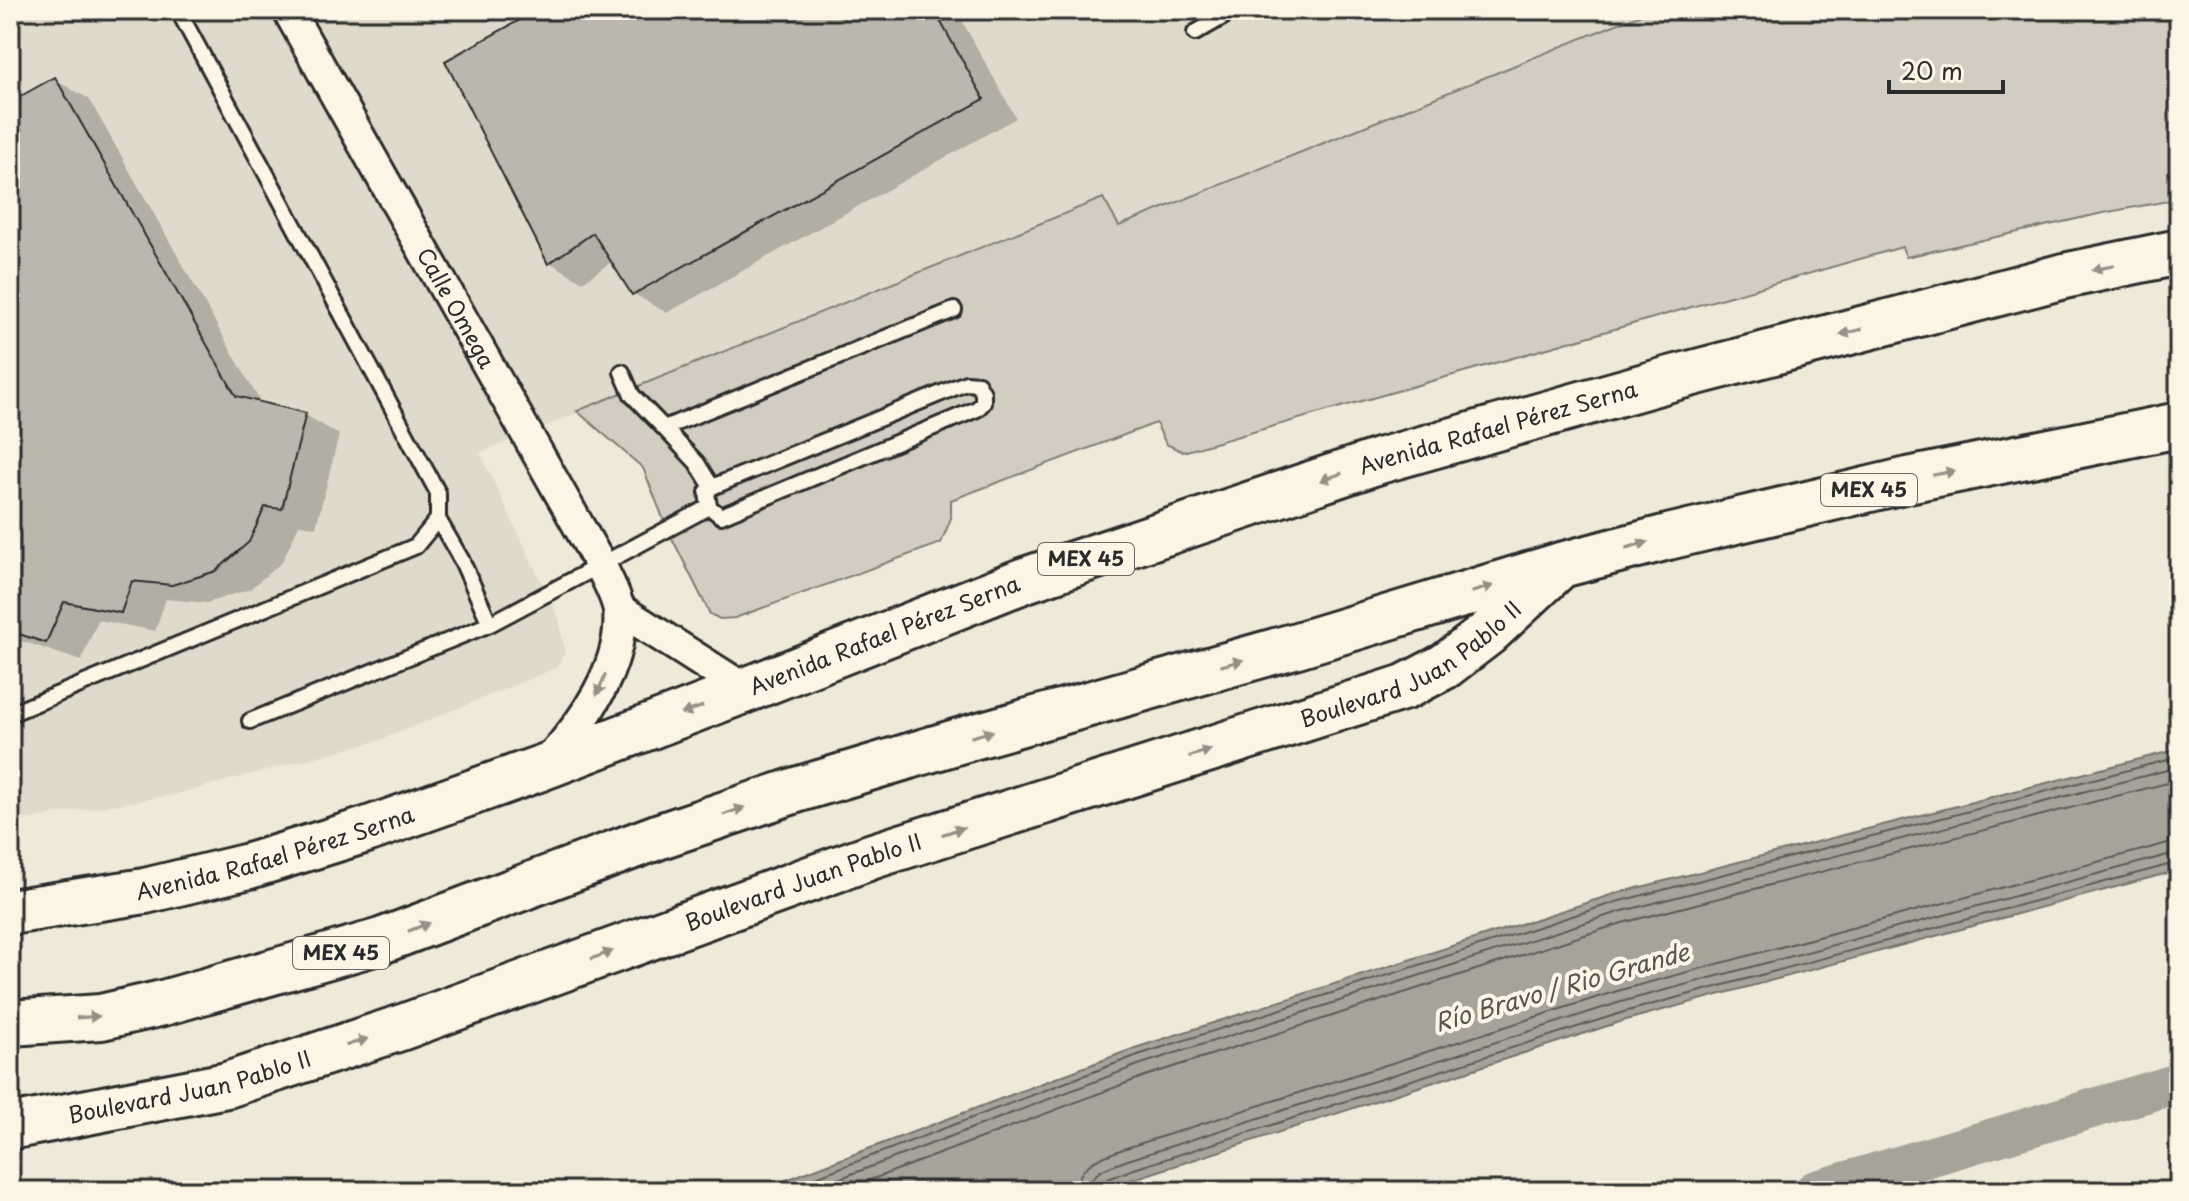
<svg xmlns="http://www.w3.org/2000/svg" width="2189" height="1201" viewBox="0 0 2189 1201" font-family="'Playpen Sans',sans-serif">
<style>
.built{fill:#e0dacc}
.green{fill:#d2cdc0;stroke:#7e7c76;stroke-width:2}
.water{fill:#a6a399;stroke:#75736d;stroke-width:2}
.shadow{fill:#0003}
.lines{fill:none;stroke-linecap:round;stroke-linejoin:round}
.shore{stroke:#5c5b57;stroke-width:2}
.canal{stroke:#a6a399;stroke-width:40}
.building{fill:#bcb7ac;stroke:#2b2b2b;stroke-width:2}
.service-casing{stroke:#2b2b2b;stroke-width:20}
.minor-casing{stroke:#2b2b2b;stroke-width:36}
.primary-casing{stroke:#2b2b2b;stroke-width:50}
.trunk-casing{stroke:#2b2b2b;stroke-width:50}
.service{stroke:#fcf5e5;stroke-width:14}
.minor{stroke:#fcf5e5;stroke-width:30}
.primary{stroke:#fcf5e5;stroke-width:44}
.trunk{stroke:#fcf5e5;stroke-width:44}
.oneway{fill:#949088}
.labels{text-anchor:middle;stroke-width:8;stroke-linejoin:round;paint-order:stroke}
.shield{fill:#fcf5e5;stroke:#6a6863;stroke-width:2}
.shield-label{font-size:20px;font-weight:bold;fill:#2b2b2b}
.street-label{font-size:22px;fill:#2b2b2b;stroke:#fcf5e5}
.water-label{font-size:24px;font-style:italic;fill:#565552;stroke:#fcf5e5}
</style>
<rect width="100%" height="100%" fill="#efe9da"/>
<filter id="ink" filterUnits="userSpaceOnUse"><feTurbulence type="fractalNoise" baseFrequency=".0125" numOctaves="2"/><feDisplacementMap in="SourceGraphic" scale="16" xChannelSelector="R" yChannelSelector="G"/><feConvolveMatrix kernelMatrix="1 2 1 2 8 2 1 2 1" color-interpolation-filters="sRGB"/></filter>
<g filter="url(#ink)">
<path class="built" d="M 10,10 L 1651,10 L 1118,226 L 1103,198 L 480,453 L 559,619 L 565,652 L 556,668 L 380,740 L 173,795 L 10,822 Z"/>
<path class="green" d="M 1651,10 L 2179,10 L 2179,199 L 2103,213 L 1906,257 L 1902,247 L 1183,452 L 1166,444 L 1156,423 L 951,500 L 951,518 L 941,543 L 735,618 L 720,619 L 710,614 L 667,528 L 643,468 L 577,411 L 1103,198 L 1119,226 Z"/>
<path class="water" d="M 2179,749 L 2179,870 L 1626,1020 L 1097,1191 L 757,1191 L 1135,1048 L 1614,894 Z"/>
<path class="shadow" d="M 540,10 L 956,10 L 1016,118 L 667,313 L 634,294 L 613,261 L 583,282 L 549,262 Z
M 55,80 L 89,99 L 262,405 L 306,415 L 339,435 L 316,527 L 299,525 L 282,562 L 250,589 L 207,603 L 166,599 L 155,631 L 98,620 L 81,661 L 10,637 L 10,104 Z"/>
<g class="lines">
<path class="shore" d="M 779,1191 L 1138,1055 L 1616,902 L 2179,757
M 807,1191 L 1141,1064 L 1619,912 L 2179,767
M 841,1191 L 1145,1076 L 1622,923 L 2179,780
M 1076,1191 C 1078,1163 1100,1158 1123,1149 L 1617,991 L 2179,840
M 1088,1191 C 1090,1170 1110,1167 1128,1160 L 1621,1002 L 2179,852
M 1098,1191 L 1103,1181 L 1131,1170 L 1624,1012 L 2179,862"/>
<path class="canal" d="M 1814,1191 L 2179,1083"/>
</g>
<path class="building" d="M 934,10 L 984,99 L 632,295 L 593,233 L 548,264 L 445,61 L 538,10 Z
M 55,77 L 236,396 L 306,413 L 282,509 L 265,507 L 249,542 L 216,571 L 172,585 L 132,581 L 121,613 L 64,602 L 46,643 L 10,631 L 10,102 Z"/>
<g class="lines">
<g class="service-casing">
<path id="service" d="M 1195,33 L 1235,10
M 622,372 L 632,395 L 664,428 L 954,310
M 966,383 L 978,384 L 983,393 L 983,403 L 977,409 L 721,516 L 709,507 L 707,492 L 712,487 Z
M 664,428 L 697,463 L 712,487
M 438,519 L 462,561 L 490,624
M 10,714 L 416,546 L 438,519 L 438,493 L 178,10
M 250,721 L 490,624 L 709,507"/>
</g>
<g class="minor-casing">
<g id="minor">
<path id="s1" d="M 288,10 L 600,564 C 606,578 617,596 619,611 C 624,665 583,724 548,761"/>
<path d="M 619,609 L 746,690"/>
</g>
</g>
<g class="primary-casing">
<path id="primary" d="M 10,1023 L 101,1017 L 163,1003 L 381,941 L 660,836 L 796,790 L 969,738 L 1297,645 L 1561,565"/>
</g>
<g class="trunk-casing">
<g id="trunk">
<path id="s2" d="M 10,912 L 145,891 L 249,866 L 366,830 L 541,768 L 746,690 L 1025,580 L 1379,461 L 1670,379 L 2064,276 L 2179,252"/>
<path id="s3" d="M 10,1127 L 227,1085 L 400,1028 L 873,856 L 1405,687 L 1445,666 L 1488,633 L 1561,565 L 1668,537 L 1908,480 L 2179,425"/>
</g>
</g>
<use href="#service" class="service"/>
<use href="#minor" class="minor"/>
<use href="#primary" class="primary"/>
<use href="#trunk" class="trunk"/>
</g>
<defs><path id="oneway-solid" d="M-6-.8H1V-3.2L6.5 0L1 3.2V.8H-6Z" transform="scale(2)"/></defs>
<g class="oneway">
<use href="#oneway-solid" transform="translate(2103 268) rotate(168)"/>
<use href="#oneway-solid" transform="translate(1851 332) rotate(165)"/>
<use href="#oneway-solid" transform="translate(1944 473) rotate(-11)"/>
<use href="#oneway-solid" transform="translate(1331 477) rotate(161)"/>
<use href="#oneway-solid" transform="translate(1637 545) rotate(-15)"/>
<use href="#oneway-solid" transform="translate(1482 589) rotate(-17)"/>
<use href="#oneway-solid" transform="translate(1232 663) rotate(-16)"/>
<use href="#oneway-solid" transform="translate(601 685) rotate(113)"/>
<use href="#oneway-solid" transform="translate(692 710) rotate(160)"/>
<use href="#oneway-solid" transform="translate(982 734) rotate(-16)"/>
<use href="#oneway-solid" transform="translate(1200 753) rotate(-18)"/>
<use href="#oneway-solid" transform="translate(734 811) rotate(-19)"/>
<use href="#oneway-solid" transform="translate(953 831) rotate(-18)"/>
<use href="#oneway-solid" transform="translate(419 927) rotate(-21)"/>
<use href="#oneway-solid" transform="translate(602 955) rotate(-20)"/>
<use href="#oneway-solid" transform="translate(88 1017) rotate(-4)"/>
<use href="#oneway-solid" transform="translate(357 1042) rotate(-18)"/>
</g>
</g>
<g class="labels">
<g class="shield">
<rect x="1821" y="474" width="96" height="32" rx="6"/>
<rect x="1038" y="543" width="96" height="32" rx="6"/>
<rect x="293" y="937" width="96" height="32" rx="6"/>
</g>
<g class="shield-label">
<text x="1869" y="497">MEX 45</text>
<text x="1086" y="566">MEX 45</text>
<text x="341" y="960">MEX 45</text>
</g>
<g class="street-label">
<text dy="8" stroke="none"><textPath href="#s1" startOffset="342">Calle Omega</textPath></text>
<text dy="8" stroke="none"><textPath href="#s2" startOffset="1568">Avenida Rafael Pérez Serna</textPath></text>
<text dy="8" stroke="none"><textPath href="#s2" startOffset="920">Avenida Rafael Pérez Serna</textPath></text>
<text dy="8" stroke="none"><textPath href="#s3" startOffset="1480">Boulevard Juan Pablo II</textPath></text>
<text dy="8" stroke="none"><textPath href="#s2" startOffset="272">Avenida Rafael Pérez Serna</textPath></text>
<text dy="8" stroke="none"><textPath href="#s3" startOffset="832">Boulevard Juan Pablo II</textPath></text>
<text dy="8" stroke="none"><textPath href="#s3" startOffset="184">Boulevard Juan Pablo II</textPath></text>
</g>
<g class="water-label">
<text transform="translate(1562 988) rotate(-16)" y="8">Río Bravo / Rio Grande</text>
</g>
</g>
<rect width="2189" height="1201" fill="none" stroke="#fcf5e5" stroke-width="40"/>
<rect x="20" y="20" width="2149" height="1161" fill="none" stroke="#2b2b2b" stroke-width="3" filter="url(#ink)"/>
<path d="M1889 80v12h114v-12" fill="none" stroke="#2b2b2b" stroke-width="4"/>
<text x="1901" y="80" font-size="24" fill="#2b2b2b" stroke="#fcf5e5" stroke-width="6" paint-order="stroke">20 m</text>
</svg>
